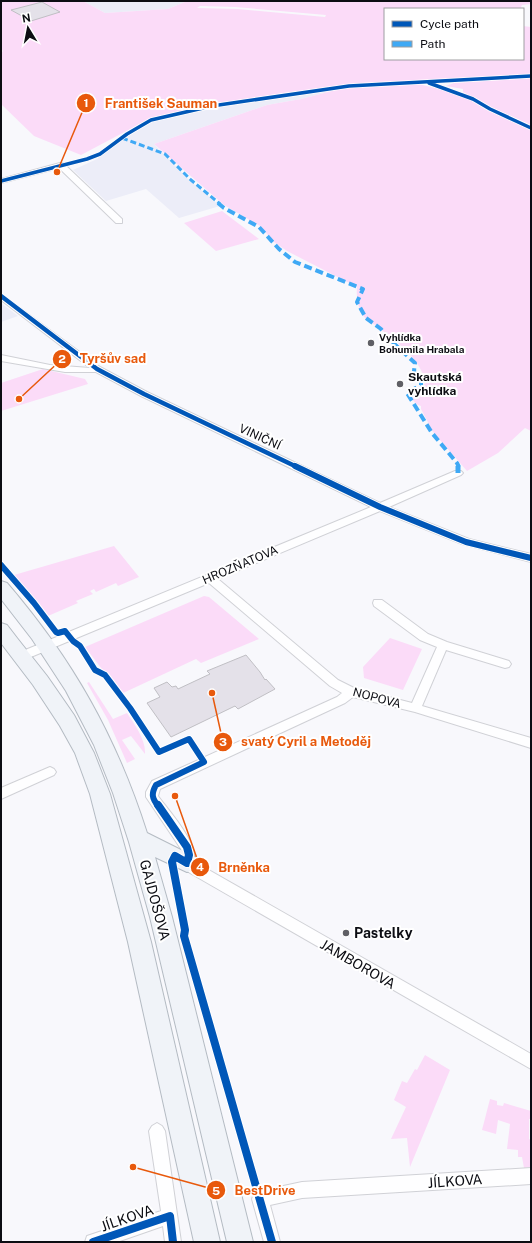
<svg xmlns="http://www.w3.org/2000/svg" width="532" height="1243" viewBox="0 0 532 1243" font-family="'Public Sans',sans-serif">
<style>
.built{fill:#ecedf8}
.green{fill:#fbdbf8;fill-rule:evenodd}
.building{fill:#e4e1e9;stroke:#c0bfc4}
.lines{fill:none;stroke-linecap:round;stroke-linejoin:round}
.street-casing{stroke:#d0d1d6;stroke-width:2}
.primary-casing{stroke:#b4bbc3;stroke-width:2}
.street{fill:#fefeff;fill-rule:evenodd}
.primary{fill:#f0f3f8;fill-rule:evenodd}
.quiet-far2{stroke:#3fa9f5;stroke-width:3;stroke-dasharray:6 3;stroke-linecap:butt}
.quiet-far1{stroke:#3fa9f5;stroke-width:4;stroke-dasharray:8 4;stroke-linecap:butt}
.quiet{stroke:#3fa9f5;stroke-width:5;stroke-dasharray:10 5;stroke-linecap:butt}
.cycleway-far3-casing{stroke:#fff;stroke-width:5}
.cycleway-far2-casing{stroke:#fff;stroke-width:6}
.cycleway-far1-casing{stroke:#fff;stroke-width:8}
.cycleway-casing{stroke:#fff;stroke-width:10}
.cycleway-far3{stroke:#0057b8;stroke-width:3.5}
.cycleway-far2{stroke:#0057b8;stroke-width:4.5}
.cycleway-far1{stroke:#0057b8;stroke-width:6}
.cycleway{stroke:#0057b8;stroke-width:8}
.poi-dot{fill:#5f5f65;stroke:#fff;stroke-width:1.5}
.labels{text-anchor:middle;stroke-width:4;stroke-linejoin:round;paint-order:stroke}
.far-poi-label{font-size:10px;font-weight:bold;fill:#0c0d13;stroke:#fff;text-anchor:start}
.poi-label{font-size:12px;font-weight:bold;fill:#0c0d13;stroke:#fff;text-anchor:start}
.street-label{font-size:12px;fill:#0c0d13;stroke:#fff}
.near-street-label{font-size:14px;fill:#0c0d13;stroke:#fff}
.near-poi-label{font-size:14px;font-weight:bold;fill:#0c0d13;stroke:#fff;text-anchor:start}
.leader{fill:none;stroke:#e8590c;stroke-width:1.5}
.callout-dot{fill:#e8590c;stroke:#fff;stroke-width:1.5}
.mark-label{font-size:12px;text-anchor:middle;font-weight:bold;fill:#fff}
.callout-label{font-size:13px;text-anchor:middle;font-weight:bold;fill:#e8590c;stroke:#fff;stroke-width:4;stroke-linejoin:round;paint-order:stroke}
</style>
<rect width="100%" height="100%" fill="#f8f8fc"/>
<path class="built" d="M 83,1 L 187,1 L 168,9 L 105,13 Z
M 347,87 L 301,99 L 267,105 L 154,144 L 187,178 L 220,206 L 179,218 L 146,189 L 106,201 L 73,170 L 97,159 L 130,134 L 148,123 L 162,118 L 272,97 Z
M 1,303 L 18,316 L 1,322 Z"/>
<path class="green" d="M 1,1 L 83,1 L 105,13 L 168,9 L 187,1 L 531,1 L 531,4 L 522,5 L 520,9 L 385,9 L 385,59 L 523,59 L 523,26 L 531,27 L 531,76 L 355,84 L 283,93 L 223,103 L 151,118 L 81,155 L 34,136 L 1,104 L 1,53 L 3,51 L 1,49 ZM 200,6 L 235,7 L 326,15 L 325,17 L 238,9 L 197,8 Z
M 531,78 L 531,125 L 488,106 L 463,92 L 463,89 L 446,86 L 454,83 Z
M 414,83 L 448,91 L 465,97 L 476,102 L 485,109 L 531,130 L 531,431 L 525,428 L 498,453 L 467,471 L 433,432 L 421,409 L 421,406 C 415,405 411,398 409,393 L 426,383 C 420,358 398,343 379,328 C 375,324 369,322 366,319 C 358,310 356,298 357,287 L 287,251 L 274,242 L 260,226 L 224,205 L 154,144 L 267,105 L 301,99 L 347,87 Z
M 222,211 L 259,239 L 216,251 L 184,223 Z
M 43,369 L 85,379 L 88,384 L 1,411 L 1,383 Z
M 114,546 L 139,577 L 118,586 L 116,583 L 96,592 L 94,589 L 90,591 L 93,594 L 76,601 L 78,603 L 48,616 L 14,575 Z
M 204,596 L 209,597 L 259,639 L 201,663 L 196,659 L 121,694 L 85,647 Z
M 390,638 L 422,649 L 403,690 L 364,678 L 363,667 Z
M 89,682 L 113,719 L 127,713 C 135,725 146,740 145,754 L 131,736 L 122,740 L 135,759 L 127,763 L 108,720 L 87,683 Z
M 425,1055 L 450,1070 L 410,1167 L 407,1138 L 391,1139 L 406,1107 L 394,1100 L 402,1081 L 407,1083 L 415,1069 L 417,1070 Z
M 490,1099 L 497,1101 L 497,1105 L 503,1106 L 504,1103 L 531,1111 L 531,1119 L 529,1119 L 529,1139 L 531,1140 L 531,1167 L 524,1168 L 522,1157 L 518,1157 L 518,1150 L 507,1149 L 510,1124 L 498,1120 L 496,1134 L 482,1130 Z"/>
<path class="building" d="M 42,2 L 60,12 L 31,21 L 11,10 Z
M 246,655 L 260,672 L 265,680 L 266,679 L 275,689 L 238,709 L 235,706 L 171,737 L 147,703 L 160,697 L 154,688 L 167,682 L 172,687 L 176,686 L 178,689 L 210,674 L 207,671 Z"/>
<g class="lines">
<g class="street-casing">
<path id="street" d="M 60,163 L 63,163 L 122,219 L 122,223 L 116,223 L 59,168 L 1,183 L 1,179 Z
M 1,294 L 100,367 L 147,392 L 380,503 L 455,471 L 461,471 L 463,473 L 461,475 L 389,507 L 469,539 L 531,554 L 531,562 L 462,544 L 380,511 L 218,579 L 338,680 L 354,688 L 412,703 L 437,647 L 420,640 L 374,606 L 373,603 L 374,600 L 382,600 L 428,634 L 447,642 L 509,661 L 511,664 L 509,667 L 505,668 L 446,650 L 422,706 L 531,738 L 531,748 L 415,712 L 353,697 L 345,703 L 160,789 L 158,796 C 169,811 198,843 194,861 L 200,865 L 531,1054 L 531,1069 L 190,873 L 182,867 L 180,863 L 183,855 L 181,849 L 146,797 L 146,792 L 152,781 L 337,697 L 342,693 L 330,686 L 209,583 L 26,659 L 22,660 L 18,659 L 16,656 L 18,653 L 371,507 L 141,396 L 96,372 L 65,372 L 1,361 L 1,355 L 50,365 L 90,368 L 1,300 Z
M 50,767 L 54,769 L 56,772 L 54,775 L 1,799 L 1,788 Z
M 157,1123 L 162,1126 L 165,1131 L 181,1242 L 165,1242 L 163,1226 L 117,1242 L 85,1242 L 87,1236 L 93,1234 L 161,1211 L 149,1131 L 152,1126 Z
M 531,1168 L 531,1184 L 302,1198 L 270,1205 L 280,1242 L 264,1242 L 252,1199 L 254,1193 L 260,1191 L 302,1182 Z"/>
</g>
<g class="primary-casing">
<path id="primary" d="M 1,581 L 7,583 C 73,660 116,736 147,833 L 195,857 L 198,863 L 195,869 L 187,872 L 155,857 L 172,917 L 253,1242 L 227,1242 L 150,917 L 129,842 L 113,793 L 94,745 L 66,691 L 32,639 L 1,599 Z
M 1,623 L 7,625 L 17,638 L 47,676 L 74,715 L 94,753 L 110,794 L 151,942 L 220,1242 L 194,1242 L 128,942 L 90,794 L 75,753 L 60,726 L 33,685 L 1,643 Z"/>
</g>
<use href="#street" class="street"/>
<use href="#primary" class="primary"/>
<path class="quiet-far2" d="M 122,138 L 165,154 L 191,180 L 220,204"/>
<path class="quiet-far1" d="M 218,203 L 224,208 L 259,227 L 279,249 L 295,262 L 363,289 L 357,302 L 366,318 L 381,329 L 388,338 L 415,363 L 414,371 L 421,381 L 421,385 L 407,393 L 432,433 L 457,463 L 459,467"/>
<path class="quiet" d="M 458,473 L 458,466"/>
<g class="cycleway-far3-casing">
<path id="cycleway-far3" d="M 429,83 L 473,99 L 490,109 L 531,128
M 1,181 L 87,159 L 100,154 L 127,134 L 151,120 L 212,106 L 349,86 L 531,76"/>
</g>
<g class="cycleway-far2-casing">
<path id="cycleway-far2" d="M 1,296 L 97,369 L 144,394 L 297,467"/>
</g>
<g class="cycleway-far1-casing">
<path id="cycleway-far1" d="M 295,466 L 380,507 L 466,542 L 531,558
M 1,565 L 34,603 L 56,632 L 58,633 L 65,631 L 73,641 L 80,646 L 95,670 L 105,675 L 130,708 L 159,752 L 189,739 L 204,762 L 156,785 C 151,794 152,798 158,806"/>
</g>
<g class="cycleway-casing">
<path id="cycleway" d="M 158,805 L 187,847 L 189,855 L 187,863 L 175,856 L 172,862 L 185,930 L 184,936 L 272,1242
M 93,1242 L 170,1216 L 173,1242"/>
</g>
<use href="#cycleway-far3" class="cycleway-far3"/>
<use href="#cycleway-far2" class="cycleway-far2"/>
<use href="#cycleway-far1" class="cycleway-far1"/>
<use href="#cycleway" class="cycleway"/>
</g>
<g class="poi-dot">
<circle cx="371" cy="343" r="4"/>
<circle cx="400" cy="384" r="4"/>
<circle cx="346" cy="933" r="4"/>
</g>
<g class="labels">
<g class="far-poi-label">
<text x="379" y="341">Vyhlídka<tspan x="379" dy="12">Bohumila Hrabala</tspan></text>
</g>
<g class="poi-label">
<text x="408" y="381">Skautská<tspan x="408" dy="14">vyhlídka</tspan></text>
</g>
<g class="street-label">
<text transform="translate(260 437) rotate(25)" y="4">VINIČNÍ</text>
<text transform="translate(240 565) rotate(-23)" y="4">HROZŇATOVA</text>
<text transform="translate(377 698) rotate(15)" y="4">NOPOVA</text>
</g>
<g class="near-street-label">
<text transform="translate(155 900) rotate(75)" y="5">GAJDOŠOVA</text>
<text transform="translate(358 964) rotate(30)" y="5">JAMBOROVA</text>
<text transform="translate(455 1181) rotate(-4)" y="5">JÍLKOVA</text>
<text transform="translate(127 1218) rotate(-19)" y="5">JÍLKOVA</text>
</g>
<g class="near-poi-label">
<text x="354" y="938">Pastelky</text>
</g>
</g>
<path class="leader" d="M57 172L86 103M19 399L62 359M212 693L223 742M175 796L200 867M133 1167L216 1190"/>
<g class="callout-dot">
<circle cx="57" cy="172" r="4"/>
<circle cx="19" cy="399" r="4"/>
<circle cx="212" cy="693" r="4"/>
<circle cx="175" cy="796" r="4"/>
<circle cx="133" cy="1167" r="4"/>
<circle cx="86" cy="103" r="10"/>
<circle cx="62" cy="359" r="10"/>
<circle cx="223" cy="742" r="10"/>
<circle cx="200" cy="867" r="10"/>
<circle cx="216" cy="1190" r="10"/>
</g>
<g class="mark-label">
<text x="86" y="107">1</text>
<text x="62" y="363">2</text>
<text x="223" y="746">3</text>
<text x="200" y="871">4</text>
<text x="216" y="1195">5</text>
</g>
<g class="callout-label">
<text x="161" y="108">František Sauman</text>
<text x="113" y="363">Tyršův sad</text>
<text x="306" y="746">svatý Cyril a Metoděj</text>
<text x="244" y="872">Brněnka</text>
<text x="265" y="1195">BestDrive</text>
</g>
<rect width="532" height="1243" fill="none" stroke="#0c0d13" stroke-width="4"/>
<rect x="384" y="8" width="140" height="52" fill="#ffffff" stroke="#9e9ea1"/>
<rect x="392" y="21" width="20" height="6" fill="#0057b8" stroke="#9e9ea1"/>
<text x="420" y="28" font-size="12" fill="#0c0d13">Cycle path</text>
<rect x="392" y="41" width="20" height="6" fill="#3fa9f5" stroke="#9e9ea1"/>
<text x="420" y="48" font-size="12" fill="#0c0d13">Path</text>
<g transform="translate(28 28) rotate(350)" stroke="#ffffff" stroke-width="3" paint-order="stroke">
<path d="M0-3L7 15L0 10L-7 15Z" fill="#0c0d13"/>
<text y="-6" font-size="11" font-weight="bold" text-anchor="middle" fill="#0c0d13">N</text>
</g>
</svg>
